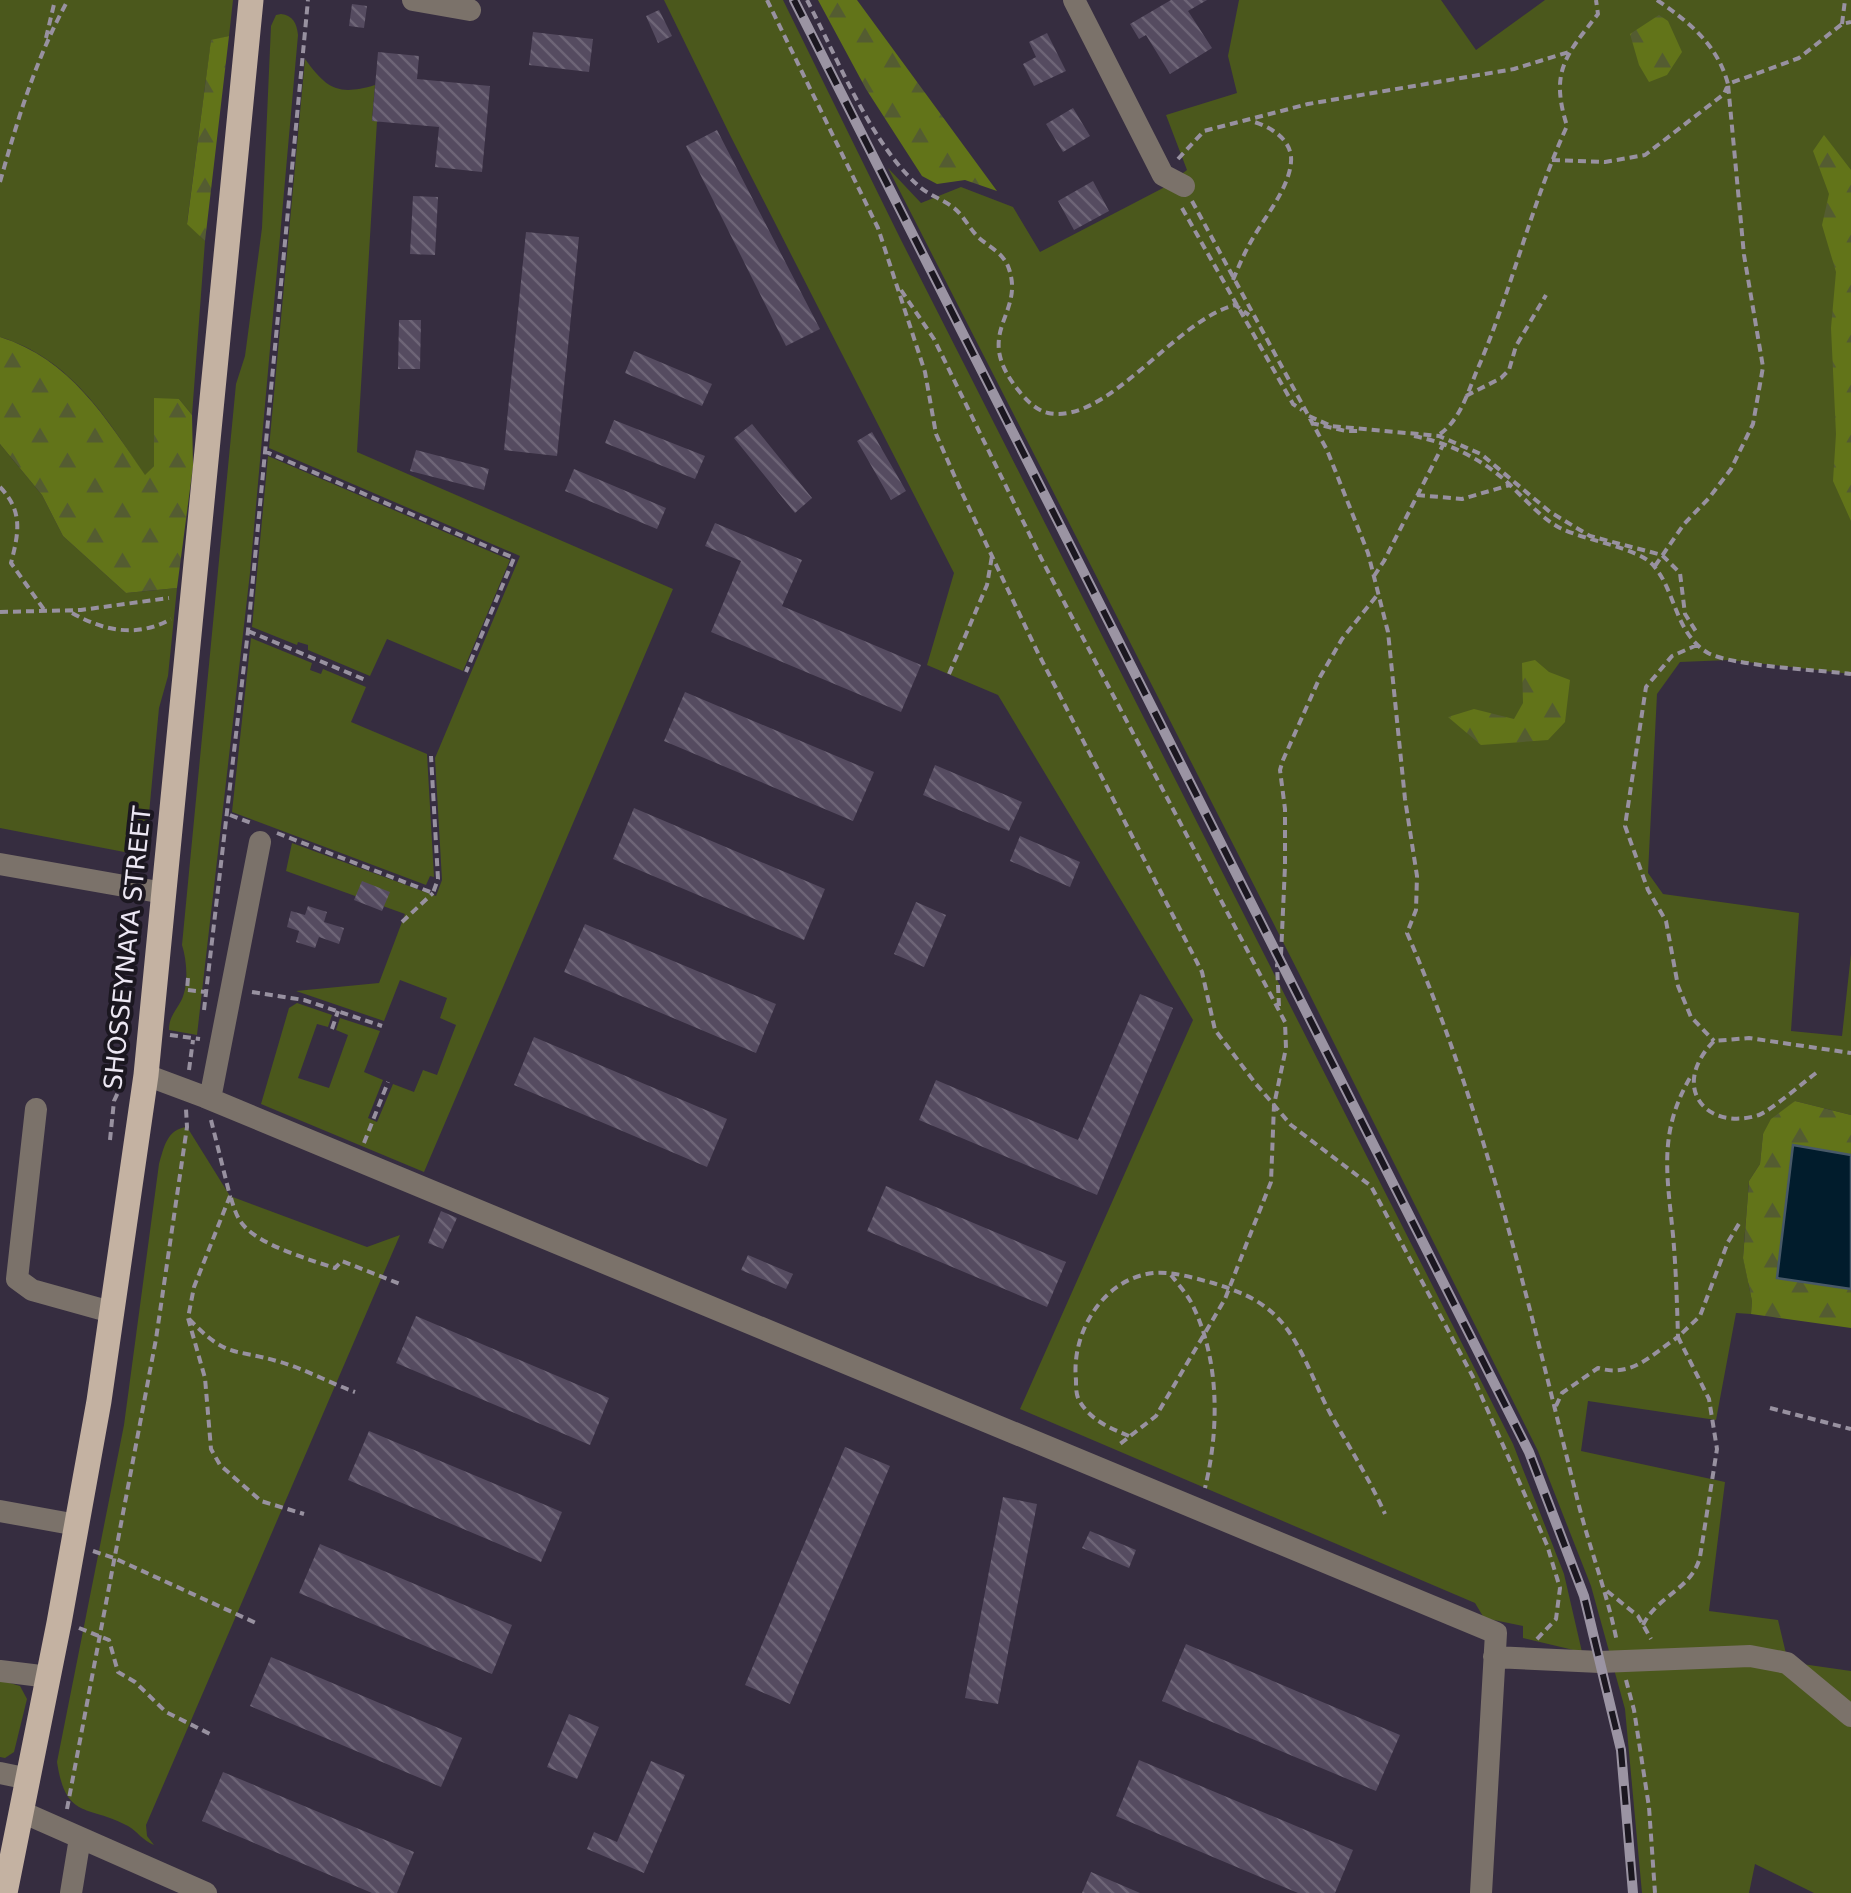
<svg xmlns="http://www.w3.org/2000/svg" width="1851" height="1893" viewBox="0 0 1851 1893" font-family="'DejaVu Sans',sans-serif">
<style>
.green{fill:#4b581c}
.forest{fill:url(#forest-firs)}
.water{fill:#011c2c;stroke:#485968;stroke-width:2.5}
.building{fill:url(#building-back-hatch)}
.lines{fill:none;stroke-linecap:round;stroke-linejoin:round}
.path{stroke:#9891a0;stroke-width:4;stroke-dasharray:8 5;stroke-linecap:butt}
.minor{stroke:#7b726a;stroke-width:22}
.major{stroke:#c4b2a2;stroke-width:25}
.rail-casing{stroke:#9b94a3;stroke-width:10}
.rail{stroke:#1b1720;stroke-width:6;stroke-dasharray:19;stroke-linecap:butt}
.labels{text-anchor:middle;stroke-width:8;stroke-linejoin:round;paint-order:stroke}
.street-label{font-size:25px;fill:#ece7f3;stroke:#1b1720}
</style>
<defs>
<pattern id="forest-firs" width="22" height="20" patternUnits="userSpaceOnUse" patternTransform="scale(2.5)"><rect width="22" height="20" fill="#627419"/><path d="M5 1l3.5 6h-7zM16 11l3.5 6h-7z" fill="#545c31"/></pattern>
<pattern id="building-back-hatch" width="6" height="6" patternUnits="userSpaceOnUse" patternTransform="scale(2.5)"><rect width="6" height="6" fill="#554b60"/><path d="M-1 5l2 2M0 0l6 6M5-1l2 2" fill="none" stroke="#6e6577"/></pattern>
</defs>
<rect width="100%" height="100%" fill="#362d40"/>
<path class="green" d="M 0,0 L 233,0 L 229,36 L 211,41 L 187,223 L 205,241 L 192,415 L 179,399 L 154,399 L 154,466 L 145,476 C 107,418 70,358 0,337 Z
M 664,0 L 783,0 L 900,238 L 1513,1444 L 1564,1574 L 1582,1652 L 1523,1638 L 1523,1626 L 1484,1618 L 1475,1603 L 1020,1409 L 1193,1020 L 998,695 L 927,665 L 954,573 L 730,135 Z
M 1239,0 L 1441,0 L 1476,50 L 1545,0 L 1851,0 L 1851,674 L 1729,660 L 1680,662 L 1657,694 L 1648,873 L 1663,894 L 1799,913 L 1791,1031 L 1842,1036 L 1851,954 L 1851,1115 L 1795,1101 L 1763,1134 L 1760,1164 L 1749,1181 L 1743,1257 L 1752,1301 L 1751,1314 L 1736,1313 L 1716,1420 L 1588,1401 L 1581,1451 L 1725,1482 L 1709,1611 L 1778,1620 L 1788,1662 L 1851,1671 L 1851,1893 L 1814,1893 L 1755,1864 L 1749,1893 L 1642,1893 L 1625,1709 L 1591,1586 L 1538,1451 L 1309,993 L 888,168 L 921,203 L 961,187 L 1013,207 L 1040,252 L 1163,188 L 1187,170 L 1166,115 L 1237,93 L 1228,56 Z
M 281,14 C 293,15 297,24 298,35 L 250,573 L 197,1035 L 169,1030 C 169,1017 175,1012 181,1001 C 189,985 187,961 182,945 L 236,384 L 245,356 L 262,228 L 271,26 L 276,15 Z
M 305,59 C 327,89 338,96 375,85 L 372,120 L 377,121 L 357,452 L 673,589 L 424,1172 L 261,1104 L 289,1008 L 297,1003 L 332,1015 L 328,1027 L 317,1024 L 298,1078 L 329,1088 L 348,1035 L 336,1030 L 340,1018 L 380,1031 L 364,1072 L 383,1080 L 368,1118 L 377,1122 L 393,1084 L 414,1092 L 423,1070 L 437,1075 L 456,1025 L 440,1018 L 447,998 L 400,980 L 384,1021 L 296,991 L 379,983 L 405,914 L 286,871 L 292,843 L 436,896 L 442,880 L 435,758 L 520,556 L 269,448 Z
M 0,444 L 42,495 L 63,536 L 126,593 L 177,588 L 168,676 L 159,708 L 145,856 L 0,828 Z
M 268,456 L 510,560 L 463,671 L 387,639 L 370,676 L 308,650 L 308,645 L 298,642 L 297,645 L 252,627 Z
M 251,638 L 312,663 L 310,670 L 321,674 L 323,669 L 366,687 L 351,722 L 427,754 L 434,877 L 430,876 L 426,885 L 232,812 Z
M 187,1127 L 230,1196 L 367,1247 L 400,1235 L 146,1825 L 147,1836 L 154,1845 C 142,1840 138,1832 128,1826 C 88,1804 66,1821 57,1762 L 124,1425 L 159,1164 C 164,1147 167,1129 187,1127 Z
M 0,1680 L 20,1686 L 27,1699 L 14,1752 L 5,1758 L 0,1757 Z"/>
<path class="forest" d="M 818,0 L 857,0 L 997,191 L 965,180 L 937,184 L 922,176 L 866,89 Z
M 1659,15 L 1668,21 L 1682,52 L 1667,75 L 1649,82 L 1639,65 L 1630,34 Z
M 229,36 L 205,241 L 187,224 L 211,40 Z
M 1824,135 L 1851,170 L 1851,521 L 1833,481 L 1836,434 L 1831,328 L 1836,272 L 1822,225 L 1829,194 L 1813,151 Z
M 0,337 C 70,359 106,418 145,475 L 154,466 L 154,398 L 179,399 L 192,415 L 193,466 L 177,588 L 126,593 L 63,536 L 42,495 L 0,444 Z
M 1535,660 L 1549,672 L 1570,680 L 1565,722 L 1548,740 L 1481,745 L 1448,717 L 1474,709 L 1514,719 L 1523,703 L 1522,663 Z
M 1795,1101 L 1851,1115 L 1851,1155 L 1793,1145 L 1777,1277 L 1851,1289 L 1851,1328 L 1751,1314 L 1752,1301 L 1743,1258 L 1749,1181 L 1760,1164 L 1763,1134 L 1771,1119 Z"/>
<path class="water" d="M 1793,1145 L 1851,1155 L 1851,1289 L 1777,1278 Z"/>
<path class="building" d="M 1171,0 L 1207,0 L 1188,11 L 1212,48 L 1170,74 L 1146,35 L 1139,39 L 1130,24 Z
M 352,4 L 367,6 L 364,28 L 349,26 Z
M 659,10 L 672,36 L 658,43 L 646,16 Z
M 533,32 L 593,39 L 589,72 L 529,65 Z
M 1047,33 L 1066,71 L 1034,86 L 1023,64 L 1036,57 L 1029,42 Z
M 378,52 L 419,56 L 417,79 L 490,86 L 482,172 L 435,167 L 439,127 L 372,121 Z
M 1073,108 L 1090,136 L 1063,152 L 1046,124 Z
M 717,130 L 820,329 L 786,346 L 686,146 Z
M 1093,181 L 1109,211 L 1074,230 L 1058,201 Z
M 413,196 L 438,197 L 435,255 L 410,254 Z
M 526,232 L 579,237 L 557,456 L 504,450 Z
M 399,320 L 421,320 L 420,369 L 398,369 Z
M 634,351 L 712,384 L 702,406 L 625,373 Z
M 614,420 L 705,456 L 695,479 L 605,443 Z
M 752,424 L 812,498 L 795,513 L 734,438 Z
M 872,432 L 906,491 L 891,500 L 857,441 Z
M 416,450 L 489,469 L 484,490 L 410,471 Z
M 574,469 L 666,508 L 657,529 L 565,491 Z
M 715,523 L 802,560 L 782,606 L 921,665 L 901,712 L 711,632 L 741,561 L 705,546 Z
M 685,692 L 874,772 L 853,821 L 664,741 Z
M 935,765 L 1022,802 L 1009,831 L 923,795 Z
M 634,808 L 825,889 L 804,940 L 613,859 Z
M 1020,836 L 1080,862 L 1070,887 L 1010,861 Z
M 362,881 L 390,892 L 382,911 L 354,900 Z
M 916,902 L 946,915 L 924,967 L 894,954 Z
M 308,906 L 327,912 L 324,922 L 344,928 L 339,944 L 319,937 L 315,948 L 296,942 L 299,931 L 287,927 L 291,911 L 305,915 Z
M 585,924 L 776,1004 L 756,1053 L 564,972 Z
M 1140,994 L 1173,1008 L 1097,1195 L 919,1120 L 936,1080 L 1078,1140 Z
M 534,1037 L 727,1119 L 707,1167 L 514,1085 Z
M 886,1186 L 1066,1262 L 1047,1307 L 867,1231 Z
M 441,1211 L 457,1218 L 443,1249 L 428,1243 Z
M 748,1255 L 793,1274 L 786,1289 L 741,1270 Z
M 416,1316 L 609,1398 L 590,1445 L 396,1363 Z
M 369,1431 L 562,1512 L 541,1562 L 348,1480 Z
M 845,1447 L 890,1466 L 790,1704 L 745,1685 Z
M 1003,1497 L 1037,1504 L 998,1704 L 965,1698 Z
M 1090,1531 L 1136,1550 L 1129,1568 L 1082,1548 Z
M 320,1544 L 512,1625 L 492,1674 L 299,1593 Z
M 1186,1644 L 1400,1735 L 1376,1791 L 1162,1701 Z
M 271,1657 L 462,1738 L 441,1787 L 250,1706 Z
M 569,1714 L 599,1727 L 577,1779 L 547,1767 Z
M 1139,1760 L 1353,1850 L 1335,1893 L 1298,1893 L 1116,1816 Z
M 651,1761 L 685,1775 L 644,1873 L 587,1849 L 594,1832 L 617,1842 Z
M 223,1772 L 414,1852 L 397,1893 L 372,1893 L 202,1821 Z
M 1091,1872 L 1140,1893 L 1082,1893 Z"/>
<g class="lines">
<path class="path" d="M 767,0 L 878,228 L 925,372 L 936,434 L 962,493 L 1037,651 L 1202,972 L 1215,1030 L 1256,1084 L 1291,1125 L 1371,1186 L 1473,1377 L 1547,1545 L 1560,1588 L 1556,1619 L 1536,1640
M 807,0 C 837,57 872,147 921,188 C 931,196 944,200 954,208 C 963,215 969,228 978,237 C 989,247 1004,253 1009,269 C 1025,316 971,332 1019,391 C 1025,399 1037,411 1048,413 C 1108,425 1175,320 1235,305 L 1249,315
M 1657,0 C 1690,23 1717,44 1728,84 L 1799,58 L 1842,24 L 1851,22
M 1842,24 L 1845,0
M 46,38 L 55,0
M 1178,159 L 1204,131 L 1308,104 L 1514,69 L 1572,51
M 1552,160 L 1605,162 L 1645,155 L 1724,94 L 1727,87
M 0,182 C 18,118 36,58 68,0
M 1192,201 L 1327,450 L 1368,553 L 1388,632 L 1405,799 L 1417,876 L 1416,910 L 1407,933 C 1486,1115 1530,1310 1578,1502 C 1590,1550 1607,1592 1617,1642
M 1182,208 L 1293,404 L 1302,410
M 1233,280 C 1238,268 1243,256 1249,245 C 1262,220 1289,190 1291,162 C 1293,139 1269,126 1251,121
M 901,290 L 934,339 L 1043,562 L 1285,1022 L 1286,1048 L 1274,1105 L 1271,1182 L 1248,1240 L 1225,1299 L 1156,1416 L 1120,1444
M 1466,396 L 1501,378 L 1509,370 L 1516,346 L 1546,295
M 1309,416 L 1331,426 L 1439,436 L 1481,454 L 1550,512 L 1590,536 L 1662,555 L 1680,573 L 1685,614 L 1697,633
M 1311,423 L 1346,431 L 1360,431
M 1440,434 C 1461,419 1468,391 1478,368 C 1512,289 1531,205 1567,126 C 1550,72 1565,56 1598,14 L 1596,0
M 1414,436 C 1449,443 1482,459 1508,483 C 1524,498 1541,518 1560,528 C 1584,540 1637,548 1652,564 C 1676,589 1674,633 1708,653 C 1732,666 1819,670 1851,674
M 264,451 L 514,558 L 466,672
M 0,487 C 23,511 19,532 11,563 L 45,611
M 1417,495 L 1462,499 L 1510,485
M 1655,566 L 1684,524 L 1709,498 L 1731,469 L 1753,424 L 1763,367 L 1744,255 L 1728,84
M 1374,576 L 1384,561 L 1444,443
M 0,612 L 81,610 L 169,598
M 72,613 C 104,631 137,638 171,619
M 248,631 L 368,681
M 1697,645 L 1672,656 L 1646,687 L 1625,826 L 1648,890 L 1666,921 L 1678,986 L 1691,1017 L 1714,1041
M 949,674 L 987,585 L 992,556
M 230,815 L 254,824
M 277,833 L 433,893 L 438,879 L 431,756
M 402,922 L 433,893
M 188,978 L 187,990 L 206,992
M 252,992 L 304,1000 L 382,1026
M 1279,1006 L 1277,965 L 1281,955 L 1285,866 L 1285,809 L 1280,770 L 1283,760 L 1320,677 L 1342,639 L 1378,594
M 204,1010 L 248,631 L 308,0
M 332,1029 L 338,1011
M 170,1035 L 200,1039
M 189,1070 L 193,1040
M 1816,1073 C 1804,1082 1770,1111 1759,1115 C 1706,1132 1669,1087 1714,1041 L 1749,1038 L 1851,1053
M 211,1120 L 230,1196 L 194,1287 L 188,1318 L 205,1378 L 211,1449 L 220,1465 L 261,1501 L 304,1514
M 110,1140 L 114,1101 L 120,1088
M 364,1143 L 388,1082
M 231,1198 C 234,1208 237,1219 245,1227 C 263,1246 310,1260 335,1268 L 342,1261 L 400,1284
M 1171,1275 C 1178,1284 1188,1295 1193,1306 C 1220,1362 1219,1430 1205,1488
M 189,1319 C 229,1360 231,1347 280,1362 C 305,1369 330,1383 355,1392
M 1556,1406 L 1562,1393 L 1598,1368 C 1632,1378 1651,1355 1678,1337 C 1677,1303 1676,1269 1673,1235 C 1667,1174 1658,1132 1691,1076
M 1770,1408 L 1851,1429
M 1129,1436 C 1110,1428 1092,1421 1080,1402 C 1076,1396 1076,1388 1076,1380 C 1071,1334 1102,1279 1153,1273 C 1172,1271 1194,1278 1213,1283 C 1232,1289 1252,1296 1268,1309 C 1299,1333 1312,1380 1330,1413 C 1349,1447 1369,1478 1385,1514
M 93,1551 L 114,1558 L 258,1624
M 1607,1591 L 1638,1616 L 1651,1639
M 1643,1625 C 1657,1596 1692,1589 1700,1557 L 1717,1449 L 1709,1399 L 1678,1337 L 1700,1316 L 1728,1242 L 1740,1222
M 79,1628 L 109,1640 L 118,1672 L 135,1682 L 166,1712 L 212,1735
M 1626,1680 L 1634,1710 L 1649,1807 L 1655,1893
M 67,1809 L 156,1339 L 187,1127 L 186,1109"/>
<path class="minor" d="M 413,0 L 470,10
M 1074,0 L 1163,175 L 1184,186
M 0,864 L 164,893
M 146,1075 L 205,1097 L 1496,1633 L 1481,1893
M 210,1099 L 260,842
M 36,1109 L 17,1279 L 32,1290 L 111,1312
M 0,1511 L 77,1525
M 1494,1657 L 1600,1662 L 1750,1656 L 1787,1663 L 1851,1716
M 0,1671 L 49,1677
M 0,1773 L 29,1779
M 22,1812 L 206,1893
M 71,1893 L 80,1838"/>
<path class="major" d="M 5,1893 L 59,1623 L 99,1401 L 146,1075 L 251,0"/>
<g class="rail-casing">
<path id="rail" d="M 794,0 L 1529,1452 L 1584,1596 L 1621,1750 L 1633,1893"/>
</g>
<use href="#rail" class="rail"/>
</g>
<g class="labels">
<g class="street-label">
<text transform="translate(127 948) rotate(-84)" y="9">SHOSSEYNAYA STREET</text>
</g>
</g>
</svg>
